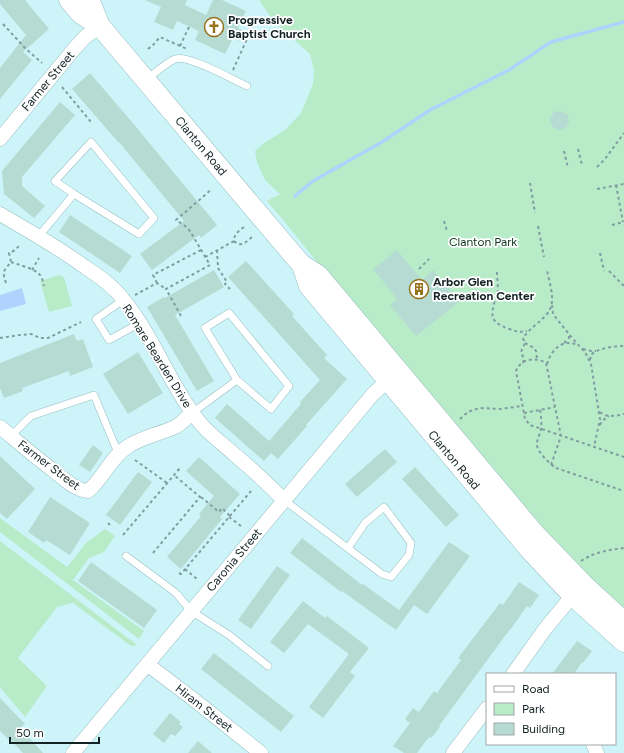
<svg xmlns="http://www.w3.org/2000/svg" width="624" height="753" viewBox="0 0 624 753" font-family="Figtree,sans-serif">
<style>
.green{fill:#b8ebc8}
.water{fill:#afd3fc}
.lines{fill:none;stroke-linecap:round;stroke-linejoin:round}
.stream{stroke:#afd3fc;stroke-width:3.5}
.building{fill:#b5dbd2}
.service-casing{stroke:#96bcc0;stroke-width:8}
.minor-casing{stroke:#96bcc0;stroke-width:15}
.secondary-casing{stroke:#96bcc0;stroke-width:21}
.path{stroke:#809ea1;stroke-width:2;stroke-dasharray:3 3;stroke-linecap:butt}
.service{stroke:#fff;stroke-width:7}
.minor{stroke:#fff;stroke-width:14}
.secondary{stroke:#fff;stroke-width:20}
.labels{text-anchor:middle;stroke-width:3.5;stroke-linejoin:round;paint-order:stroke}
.poi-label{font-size:12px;font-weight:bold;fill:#132223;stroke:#fff;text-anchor:start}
.street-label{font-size:12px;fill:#132223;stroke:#fff}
.park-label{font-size:12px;fill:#0c331d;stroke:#fff}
</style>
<rect width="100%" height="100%" fill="#cdf5f9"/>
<path class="green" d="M 259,0 L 624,0 L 624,612 L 580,572 L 378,338 L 288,226 L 267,201 L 280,194 L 265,180 L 257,162 L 255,151 L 264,143 L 285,130 L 301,113 L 313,84 L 314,70 L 310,54 L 274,22 Z
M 59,275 L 64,277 L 72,306 L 49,312 L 40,281 Z
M 0,518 L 67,567 L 86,543 L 105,529 L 115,536 L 104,552 L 89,558 L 73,580 L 144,631 L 139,639 L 0,532 Z
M 0,541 L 137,645 L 131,646 L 73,603 L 57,607 L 18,658 L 47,686 L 25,717 L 0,687 Z"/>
<path class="water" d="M 22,288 L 26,304 L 0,311 L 0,295 Z"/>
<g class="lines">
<path class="stream" d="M 295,196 L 313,181 L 382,142 L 430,110 L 509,70 L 551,42 L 624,22"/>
</g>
<path class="building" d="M 0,0 L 25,0 L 49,29 L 23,52 L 32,60 L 0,99 L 0,68 L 26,35 L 0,4 Z
M 145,0 L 187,0 L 185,5 L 206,15 L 213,0 L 222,0 L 246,11 L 238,28 L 244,31 L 239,41 L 233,38 L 225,54 L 195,40 L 199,31 L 177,21 L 173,30 L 154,22 L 161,7 Z
M 90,73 L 137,128 L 217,225 L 201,238 L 199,235 L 152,270 L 140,254 L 184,221 L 119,142 L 119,143 L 72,89 Z
M 60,102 L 75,115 L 22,177 L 22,186 L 45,206 L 34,218 L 4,194 L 2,171 Z
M 561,111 L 568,115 L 569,122 L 566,128 L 558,130 L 552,126 L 550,119 L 554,112 Z
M 70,215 L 132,256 L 120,273 L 59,232 Z
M 397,250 L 422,280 L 433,270 L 460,301 L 416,336 L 390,305 L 397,299 L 373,269 Z
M 246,261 L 294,314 L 292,316 L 327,355 L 324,358 L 347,379 L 306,425 L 307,426 L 278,459 L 271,453 L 264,461 L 215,418 L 227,404 L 269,441 L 301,404 L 300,402 L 320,380 L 228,277 Z
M 214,270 L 224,287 L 175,315 L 214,381 L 197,391 L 147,307 L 164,297 L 165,298 Z
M 74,334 L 77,341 L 83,339 L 93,367 L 70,376 L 69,371 L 22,388 L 23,391 L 4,398 L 0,388 L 0,363 Z
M 138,352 L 163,393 L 128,414 L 103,374 Z
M 93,445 L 103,453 L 90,472 L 79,465 Z
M 385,449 L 397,462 L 357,497 L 345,484 Z
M 0,456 L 35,489 L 7,519 L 0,513 Z
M 199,457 L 240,494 L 220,517 L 222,519 L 181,569 L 167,557 L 201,516 L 199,514 L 214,496 L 186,471 Z
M 415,467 L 459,515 L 446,527 L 402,479 Z
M 138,472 L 152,482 L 120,525 L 106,515 Z
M 50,497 L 90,523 L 70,555 L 46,540 L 44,543 L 28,532 Z
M 302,538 L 362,585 L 363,584 L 399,610 L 449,542 L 470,556 L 427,614 L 414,605 L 396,630 L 342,591 L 341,592 L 290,553 Z
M 91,562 L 157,610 L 144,628 L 78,581 Z
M 277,566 L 290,575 L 251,629 L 238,620 Z
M 519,582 L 539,595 L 530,608 L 527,606 L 511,629 L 510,629 L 439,726 L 440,727 L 431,738 L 429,737 L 417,753 L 404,753 L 393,746 L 410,723 L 405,719 L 413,708 L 419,712 L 434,691 L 437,693 L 461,660 L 458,658 L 500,603 L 503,605 Z
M 303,601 L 325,618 L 327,616 L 369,648 L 350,672 L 355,676 L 323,718 L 309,707 L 349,654 L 308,624 L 284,653 L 270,642 Z
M 577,641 L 592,651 L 583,663 L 582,662 L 574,674 L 552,674 Z
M 214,653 L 294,716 L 281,732 L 201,669 Z
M 0,698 L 25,724 L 20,728 L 43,753 L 23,753 L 9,738 L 8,739 L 0,731 Z
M 170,713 L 181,722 L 179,724 L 183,727 L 175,736 L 171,734 L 164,743 L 153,734 Z
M 198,741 L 212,753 L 188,753 Z"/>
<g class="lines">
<g class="service-casing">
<path id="service" d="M 147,79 C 155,73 166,63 175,59 C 188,54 233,80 247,86
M 91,142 L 154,218 L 139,234 L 74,194 L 55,181 Z
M 38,237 L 74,194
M 123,300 L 96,319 L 109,340 L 140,323
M 229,313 L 289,386 L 271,409 L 237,380 L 205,328 Z
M 192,413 L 237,380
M 11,436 L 31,416 L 94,395 L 118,453
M 284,500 L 382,574 L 391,577 L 409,555 L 411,543 L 384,507 L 365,523 L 348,548
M 126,556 L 176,593 L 191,611 L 229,635 L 268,666"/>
</g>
<g class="minor-casing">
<path id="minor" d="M 0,139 L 74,49 L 85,37 L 100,26
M 0,214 C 29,231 58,247 85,267 C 96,274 107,282 116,291 C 151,329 166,379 197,419 C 207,433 222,443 235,455 C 252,469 268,484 284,500
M 0,427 C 18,442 35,457 54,471 C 64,479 75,490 88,491 C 103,479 110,458 127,447 C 141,437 160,434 175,427 C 181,424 187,417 192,413
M 147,664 L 193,699 L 261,753
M 513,674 L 545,629 L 578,589
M 593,744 L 597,753
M 73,753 L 373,394 L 394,375
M 453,753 L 487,708"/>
</g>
<g class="secondary-casing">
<path id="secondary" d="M 69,0 L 81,14 L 100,26 L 289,250 L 302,265 L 309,286 L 530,550 L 573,596 L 624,642
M 88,0 L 91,4 L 100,26
M 302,265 L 318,275 L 534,533 L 583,584 L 624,622"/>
</g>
<path class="path" d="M 3,24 L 25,48 L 42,63
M 180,46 L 189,27
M 148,49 L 153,45 L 160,37 L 187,49
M 233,70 L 247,39 L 242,36
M 62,87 L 91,122
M 578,149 L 582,165
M 564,151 L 568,168
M 597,167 L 605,159 L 624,133
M 530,183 L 535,213
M 616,185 L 623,222
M 597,189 L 624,184
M 444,221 L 447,231
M 612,225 L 624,222
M 538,226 L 544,257
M 244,227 C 239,231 234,234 234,241 C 241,248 246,242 252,237
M 217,250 L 218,268 L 227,282 L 225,284 L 230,289
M 600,253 L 604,271
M 205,257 L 234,241
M 11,262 C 19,265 33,268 39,274 C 42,276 43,282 44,286
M 419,269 L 429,259
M 32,270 L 39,258
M 609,271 L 624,286
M 497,272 C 497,278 498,285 498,291 C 497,294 495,297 495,300 C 490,318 491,322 509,329 C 516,331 520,333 527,331
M 6,283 C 2,271 3,272 11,262 L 9,253 C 13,252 16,249 19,246
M 157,283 L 153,275 L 201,250
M 135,295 L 157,283 L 166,289
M 552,305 L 553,314 L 572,338 L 585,352 L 591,364 L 600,419 L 594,447
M 181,316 L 166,289 L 210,265 L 190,231 L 185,226 L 176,220 L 212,189
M 0,338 L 20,335 L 31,334 L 40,338 L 48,338 L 81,322
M 525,343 L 534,348 L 536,351 L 537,359
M 564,343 L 569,338 L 569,336
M 583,349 L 591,351 L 596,351
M 590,360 C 591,357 590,356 592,354 C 598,348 616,346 624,346
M 523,363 L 524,359 L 521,352 L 525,343 L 523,338 C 527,332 533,327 539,322 C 542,319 547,315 549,311 C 556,300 549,282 547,270
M 547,364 C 551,350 563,338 577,345
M 540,410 C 541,416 542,423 541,429 C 540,434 537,439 537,444 C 536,451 550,464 556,468 L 624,491
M 600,412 C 606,418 616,416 624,414
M 524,413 L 555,407
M 460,419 L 468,412 L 473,410 L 480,408 L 500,409 L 522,406
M 600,425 L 602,421 L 609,416
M 135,460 L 167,483
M 551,465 L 561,436 L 546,363 C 536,357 521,358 516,371 L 525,419 L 530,425 L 624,457
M 201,497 L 219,512 L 222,508 L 230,516
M 229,517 L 241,526
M 108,523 L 110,525
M 123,535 L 180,468
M 153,553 L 200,497 L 174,475
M 581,561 C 594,552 609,550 624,548
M 185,569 L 197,579
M 179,573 L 181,574 L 251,491"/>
<use href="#service" class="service"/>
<use href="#minor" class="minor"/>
<use href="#secondary" class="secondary"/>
</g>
<defs>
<g id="church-ring" transform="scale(1)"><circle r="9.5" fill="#fff" stroke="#97711b" stroke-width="1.5"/><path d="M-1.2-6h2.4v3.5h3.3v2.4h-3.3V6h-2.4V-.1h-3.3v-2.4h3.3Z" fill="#97711b"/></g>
<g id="building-ring" transform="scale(1)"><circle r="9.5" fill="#fff" stroke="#97711b" stroke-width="1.5"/><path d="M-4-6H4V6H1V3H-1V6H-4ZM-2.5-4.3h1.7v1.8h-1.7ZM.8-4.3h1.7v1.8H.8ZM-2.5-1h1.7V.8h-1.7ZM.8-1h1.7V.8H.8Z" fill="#97711b"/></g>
</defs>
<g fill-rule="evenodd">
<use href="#church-ring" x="214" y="27"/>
<use href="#building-ring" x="419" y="289"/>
</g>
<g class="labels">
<g class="poi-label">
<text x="228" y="24">Progressive<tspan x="228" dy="14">Baptist Church</tspan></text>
<text x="433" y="286">Arbor Glen<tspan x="433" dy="14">Recreation Center</tspan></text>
</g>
<g class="street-label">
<text transform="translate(48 81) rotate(-50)" y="4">Farmer Street</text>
<text transform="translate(201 146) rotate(50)" y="4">Clanton Road</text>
<text transform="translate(157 356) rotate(58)" y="4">Romare Bearden Drive</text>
<text transform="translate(454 460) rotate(50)" y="4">Clanton Road</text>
<text transform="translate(49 465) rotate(37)" y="4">Farmer Street</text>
<text transform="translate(234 560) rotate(-50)" y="4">Caronia Street</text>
<text transform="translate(204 708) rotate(38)" y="4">Hiram Street</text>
</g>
<g class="park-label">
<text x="483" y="246">Clanton Park</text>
</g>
</g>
<rect x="486" y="673" width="130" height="72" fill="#ffffff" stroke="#a1a7a7"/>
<rect x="494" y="686" width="20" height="6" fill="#ffffff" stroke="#a1a7a7"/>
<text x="522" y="693" font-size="12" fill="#132223">Road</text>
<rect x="494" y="703" width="20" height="12" fill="#b8ebc8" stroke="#a1a7a7"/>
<text x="522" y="713" font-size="12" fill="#132223">Park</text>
<rect x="494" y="723" width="20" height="12" fill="#b5dbd2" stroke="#a1a7a7"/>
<text x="522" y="733" font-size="12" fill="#132223">Building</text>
<path d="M10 737v6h89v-6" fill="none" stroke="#132223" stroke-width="2"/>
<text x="16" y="737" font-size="12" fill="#132223" stroke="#ffffff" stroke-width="3" paint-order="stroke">50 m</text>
</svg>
